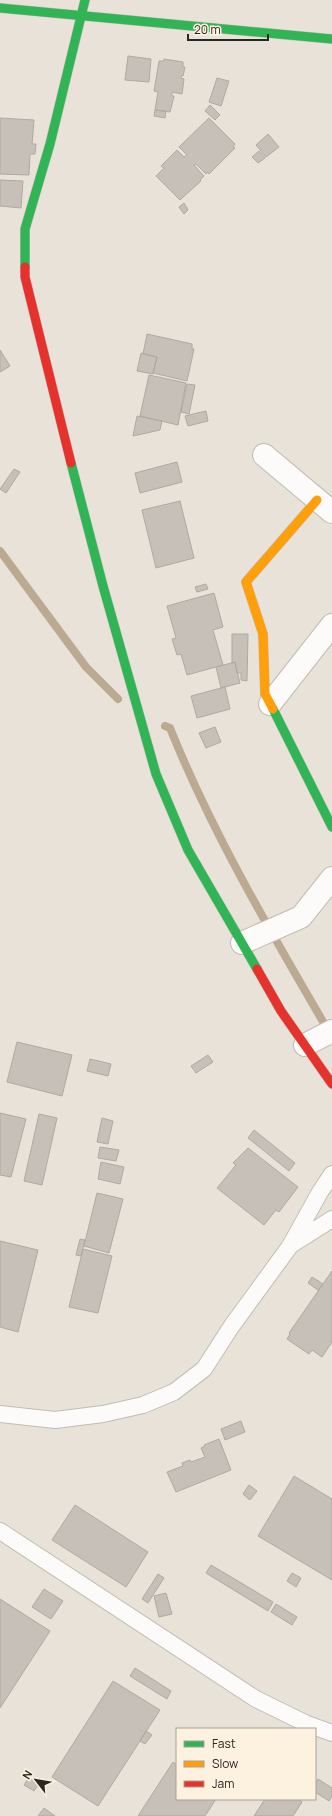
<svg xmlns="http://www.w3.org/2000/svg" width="332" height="1816" viewBox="0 0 332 1816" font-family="Manrope,sans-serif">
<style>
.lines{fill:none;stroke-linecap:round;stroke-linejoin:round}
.stream{stroke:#bcaa90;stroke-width:8}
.building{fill:#c6c0b9;stroke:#aea9a1}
.lane-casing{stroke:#c1bcb4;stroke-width:18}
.street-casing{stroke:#c1bcb4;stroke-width:24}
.fast-casing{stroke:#c1bcb4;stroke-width:10}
.slow-casing{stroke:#c1bcb4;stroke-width:10}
.jam-casing{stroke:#c1bcb4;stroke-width:10}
.lane{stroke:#fcfbf9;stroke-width:16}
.street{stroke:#fcfbf9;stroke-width:22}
.fast{stroke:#30b455;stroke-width:9}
.slow{stroke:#ff9f0a;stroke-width:9}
.jam{stroke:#e5322d;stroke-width:9}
</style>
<rect width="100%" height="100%" fill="#e9e2d9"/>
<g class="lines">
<path class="stream" d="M 0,551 L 86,667 L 118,699
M 165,726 L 170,728 C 213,835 272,934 329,1032"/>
</g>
<path class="building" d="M 128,56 L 151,59 L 149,82 L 125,80 Z
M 164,59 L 183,62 L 183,67 L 185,67 L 183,76 L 182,75 L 181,78 L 184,79 L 182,94 L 172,92 L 172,96 L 174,96 L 170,112 L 155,110 L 158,92 L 154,91 L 159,61 L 164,61 Z
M 217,78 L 229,81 L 221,106 L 209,102 Z
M 210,105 L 220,115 L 215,120 L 205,111 Z
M 155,110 L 166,111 L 165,118 L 154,116 Z
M 0,118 L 34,120 L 32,144 L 36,144 L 35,154 L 30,154 L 29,175 L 0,174 Z
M 209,118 L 235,144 L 233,147 L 235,148 L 209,174 L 207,172 L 206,174 L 196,164 L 194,165 L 204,176 L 200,180 L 201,181 L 180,200 L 156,176 L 164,168 L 161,166 L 177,150 L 184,157 L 187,155 L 179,147 Z
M 268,134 L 279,147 L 266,157 L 256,145 Z
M 259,151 L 265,158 L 258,163 L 252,157 Z
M 0,180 L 23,181 L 21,208 L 0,206 Z
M 184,203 L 188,210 L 184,214 L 179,207 Z
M 147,334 L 192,344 L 192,349 L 194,349 L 187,381 L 153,373 L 157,357 L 143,354 Z
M 0,350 L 10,366 L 0,372 Z
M 141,353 L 157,357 L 153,374 L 137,371 Z
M 149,375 L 186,383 L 178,425 L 140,416 Z
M 187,384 L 195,385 L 189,414 L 181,412 Z
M 206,411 L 208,421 L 188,426 L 185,416 Z
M 137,416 L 162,421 L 160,430 L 133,436 Z
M 177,462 L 182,482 L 140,493 L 135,473 Z
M 14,469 L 20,472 L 6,493 L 0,489 Z
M 180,501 L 194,558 L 156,568 L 142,510 Z
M 206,584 L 208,589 L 197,592 L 195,587 Z
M 214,593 L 223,627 L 213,630 L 223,665 L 187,675 L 181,654 L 177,655 L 172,639 L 176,638 L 167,606 Z
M 232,634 L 248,634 L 247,681 L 241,680 L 241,673 L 237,673 L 235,662 L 232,663 Z
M 235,662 L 240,683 L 221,688 L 216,667 Z
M 225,687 L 230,709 L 197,718 L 191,696 Z
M 215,727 L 221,742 L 206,748 L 199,733 Z
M 17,1042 L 72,1055 L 62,1096 L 7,1082 Z
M 208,1055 L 213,1062 L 196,1073 L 191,1066 Z
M 90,1059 L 111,1064 L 108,1076 L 87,1071 Z
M 0,1113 L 26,1119 L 11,1177 L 0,1175 Z
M 39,1114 L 57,1118 L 42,1185 L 24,1181 Z
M 102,1118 L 113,1121 L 108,1144 L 97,1142 Z
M 254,1130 L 295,1163 L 289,1171 L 248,1138 Z
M 100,1147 L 119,1150 L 116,1161 L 98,1158 Z
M 248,1148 L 298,1187 L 279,1212 L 276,1210 L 264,1225 L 217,1188 L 236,1165 L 233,1163 Z
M 101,1162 L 124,1167 L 120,1184 L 98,1179 Z
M 97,1193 L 123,1199 L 109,1253 L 84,1246 Z
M 80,1239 L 85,1240 L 81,1256 L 76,1255 Z
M 0,1241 L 38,1250 L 18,1332 L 0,1327 Z
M 83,1249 L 112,1256 L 98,1313 L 69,1307 Z
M 332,1271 L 332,1342 L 322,1357 L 312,1350 L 309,1354 L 287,1339 L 290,1334 L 289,1333 Z
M 312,1277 L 323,1284 L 318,1290 L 308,1283 Z
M 241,1421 L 245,1432 L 225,1440 L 221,1429 Z
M 219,1439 L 231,1470 L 176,1492 L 167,1472 L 183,1466 L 182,1463 L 190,1460 L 191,1462 L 205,1457 L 201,1448 L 205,1446 L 204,1445 Z
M 294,1476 L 332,1499 L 332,1580 L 258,1536 Z
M 249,1485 L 257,1491 L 250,1500 L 243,1494 Z
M 75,1505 L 148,1552 L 126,1587 L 52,1540 Z
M 211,1565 L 273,1602 L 268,1611 L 206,1573 Z
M 292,1573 L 301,1578 L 296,1587 L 287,1581 Z
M 158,1574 L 164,1578 L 148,1603 L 142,1599 Z
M 44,1589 L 63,1601 L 51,1619 L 32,1607 Z
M 166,1593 L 172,1614 L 159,1617 L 154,1596 Z
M 0,1599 L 50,1631 L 0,1708 Z
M 276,1604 L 297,1617 L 292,1625 L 271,1612 Z
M 135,1668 L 171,1691 L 167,1699 L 130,1676 Z
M 113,1681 L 160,1710 L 98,1806 L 52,1777 Z
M 146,1731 L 152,1735 L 145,1744 L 140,1741 Z
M 173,1762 L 177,1765 L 177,1799 L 216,1799 L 205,1816 L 138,1816 Z
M 30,1776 L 40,1782 L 34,1791 L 24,1785 Z
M 318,1779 L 332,1788 L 332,1796 L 329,1801 L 315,1792 L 315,1784 Z
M 265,1799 L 297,1799 L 302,1802 L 293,1816 L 254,1816 Z
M 44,1808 L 55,1816 L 38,1816 Z"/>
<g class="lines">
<g class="lane-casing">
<path id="lane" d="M 291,1245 L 332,1219
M 0,1414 L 55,1420 L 103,1414 L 143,1405 L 174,1392 L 204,1369 L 231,1327 L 290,1246 L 320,1192 L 332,1174
M 0,1531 L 256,1699 L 307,1724 L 332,1733"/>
</g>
<g class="street-casing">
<path id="street" d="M 264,455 L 332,512
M 270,704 L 332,625
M 242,943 L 301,917 L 332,878
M 305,1045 L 332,1031"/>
</g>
<g class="fast-casing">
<path id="fast" d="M 0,8 L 332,39
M 25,267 L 25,229 L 50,144 L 85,0
M 71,463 L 103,586 L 156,774 L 188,850 L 257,969
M 273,709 L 332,827"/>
</g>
<g class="slow-casing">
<path id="slow" d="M 273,709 L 265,694 L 263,634 L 246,582 L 317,500"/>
</g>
<g class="jam-casing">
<path id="jam" d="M 25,267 L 25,277 L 71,463
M 257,969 L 281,1011 L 332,1084"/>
</g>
<use href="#lane" class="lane"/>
<use href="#street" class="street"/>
<use href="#fast" class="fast"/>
<use href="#slow" class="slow"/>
<use href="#jam" class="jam"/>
</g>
<rect x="176" y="1728" width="140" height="72" fill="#fdf1df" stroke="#a9a093"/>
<rect x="184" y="1741" width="20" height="6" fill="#30b455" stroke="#a9a093"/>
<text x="212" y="1748" font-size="12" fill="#2b2620">Fast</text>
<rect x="184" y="1761" width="20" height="6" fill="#ff9f0a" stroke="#a9a093"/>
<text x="212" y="1768" font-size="12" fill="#2b2620">Slow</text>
<rect x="184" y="1781" width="20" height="6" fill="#e5322d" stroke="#a9a093"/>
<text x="212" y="1788" font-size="12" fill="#2b2620">Jam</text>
<g transform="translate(36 1780) rotate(301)" stroke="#fdf1df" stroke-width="3" paint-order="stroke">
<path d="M0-3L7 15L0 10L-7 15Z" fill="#2b2620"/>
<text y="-6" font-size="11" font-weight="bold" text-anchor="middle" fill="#2b2620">N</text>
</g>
<path d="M188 34v6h80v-6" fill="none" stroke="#2b2620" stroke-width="2"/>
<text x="194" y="34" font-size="12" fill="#2b2620" stroke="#fdf1df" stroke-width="3" paint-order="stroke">20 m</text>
</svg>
